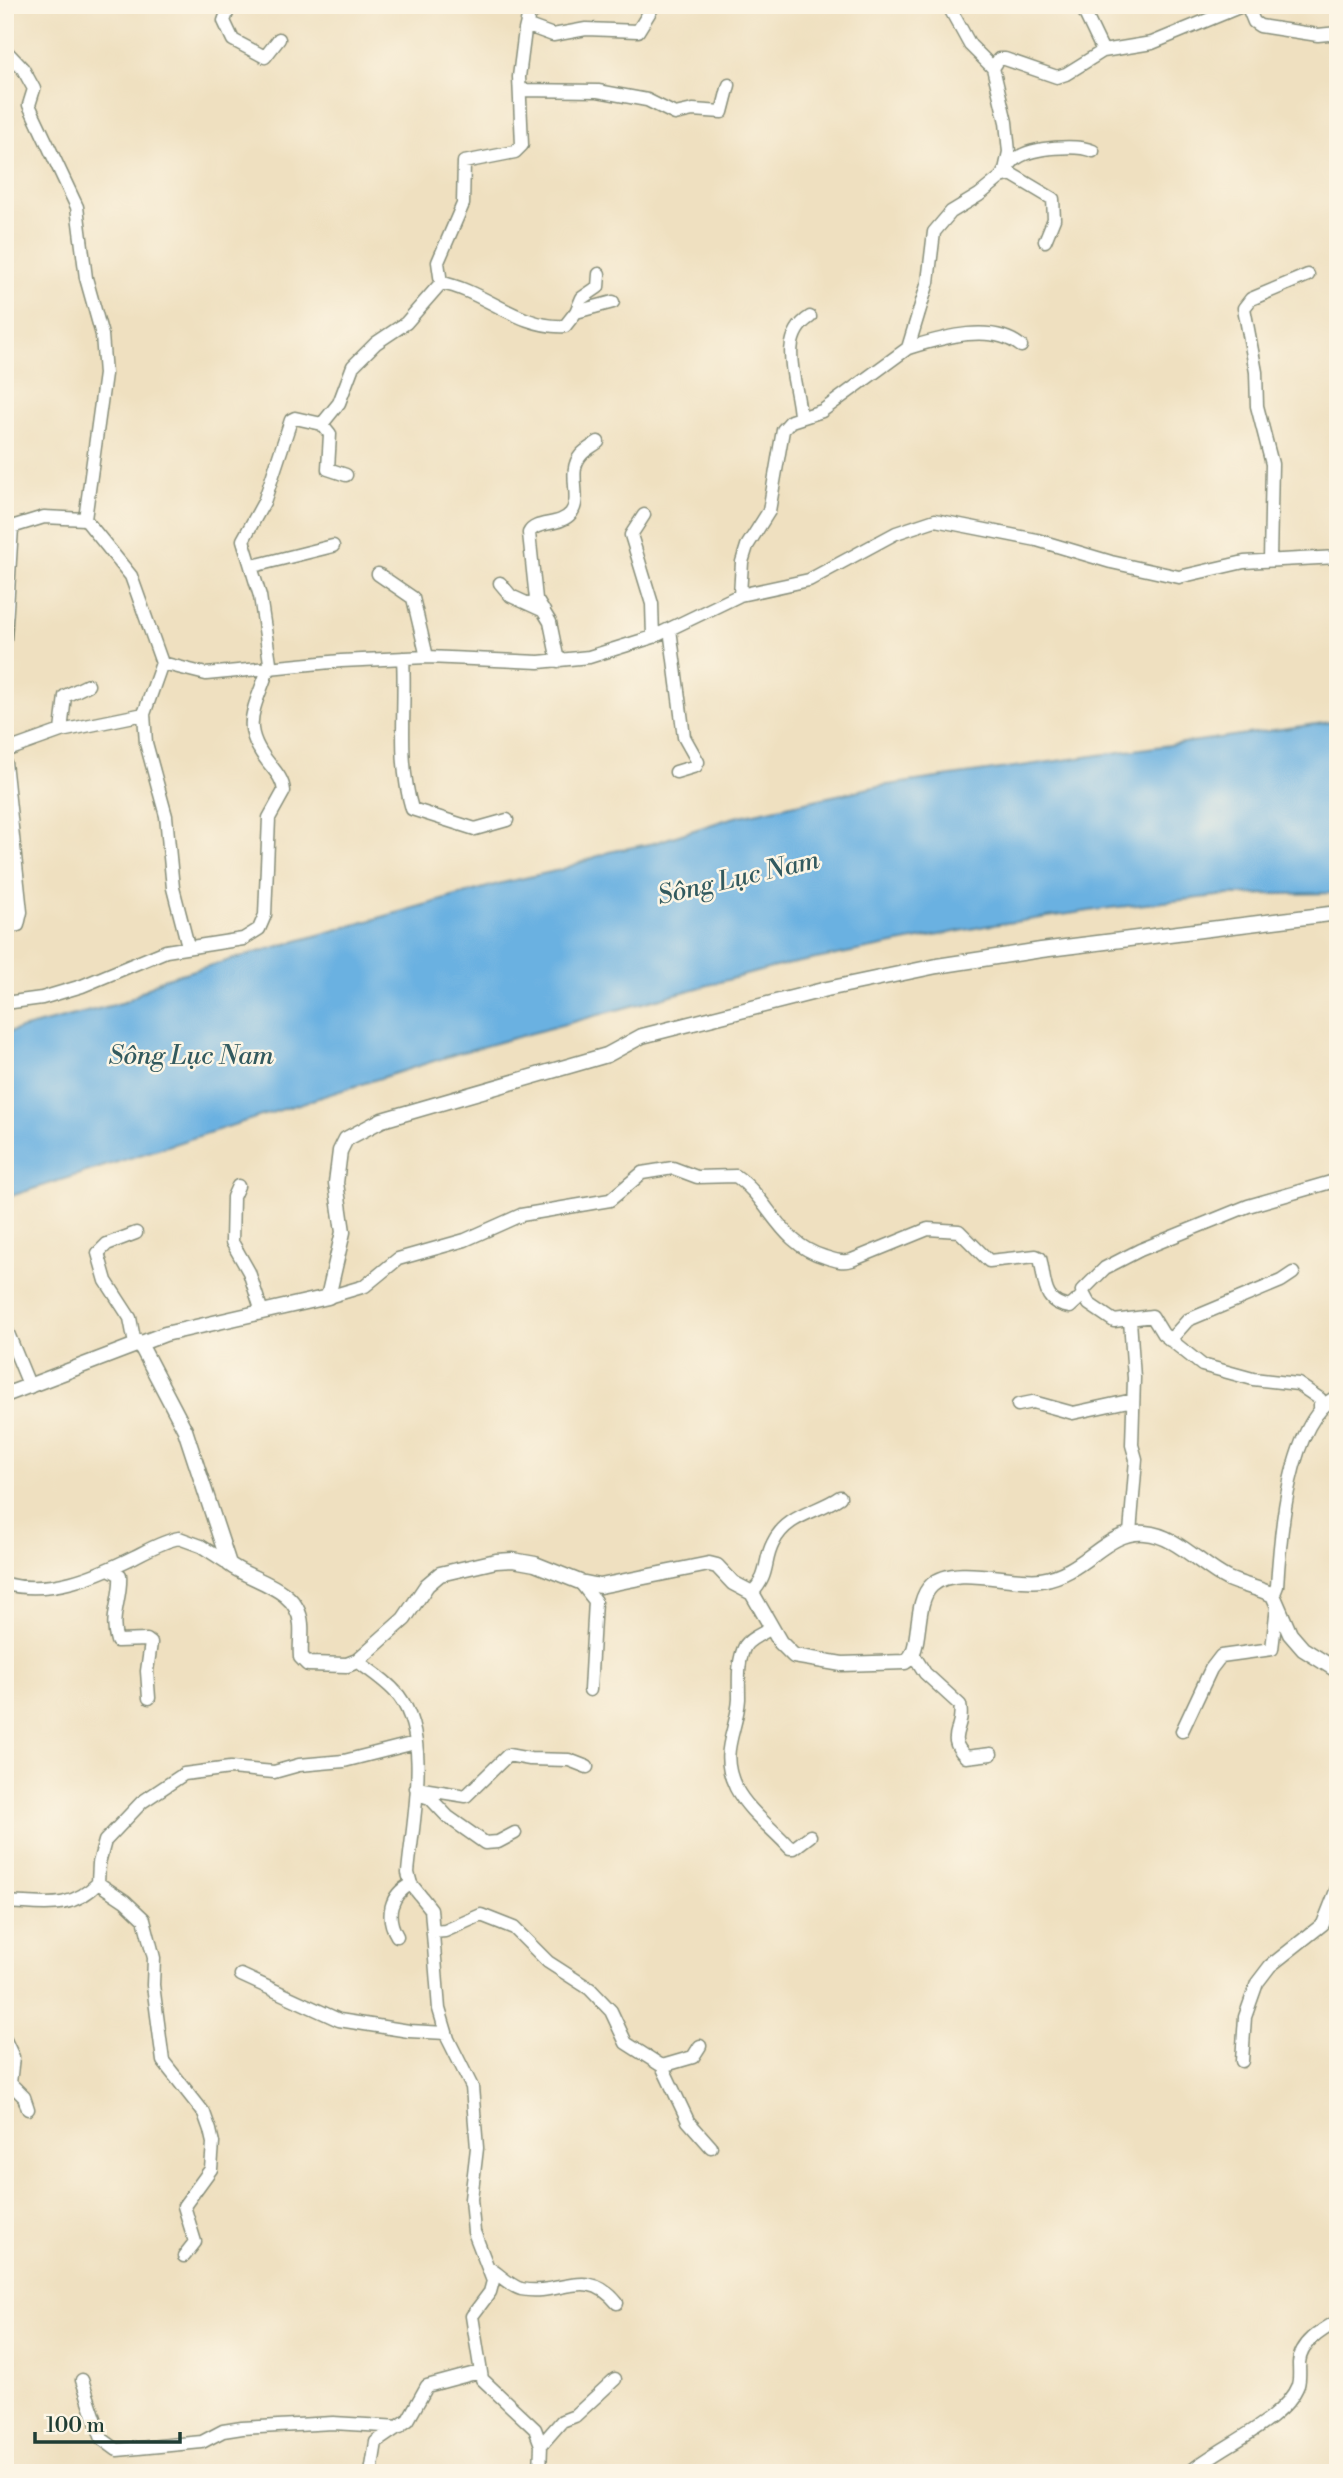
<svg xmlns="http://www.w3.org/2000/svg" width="1343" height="2478" viewBox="0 0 1343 2478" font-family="'Libre Bodoni',serif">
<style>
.water{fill:#6bb1e1;stroke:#45778a;stroke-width:2}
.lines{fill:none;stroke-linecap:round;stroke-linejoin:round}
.minor-casing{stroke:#878e7a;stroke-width:15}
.tertiary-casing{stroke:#878e7a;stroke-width:17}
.minor{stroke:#fff;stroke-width:12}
.tertiary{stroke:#fff;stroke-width:14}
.labels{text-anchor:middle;stroke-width:5;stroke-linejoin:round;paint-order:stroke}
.water-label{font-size:26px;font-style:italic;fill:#325a5f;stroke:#fcf5e5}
</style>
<rect width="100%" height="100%" fill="#fcf5e5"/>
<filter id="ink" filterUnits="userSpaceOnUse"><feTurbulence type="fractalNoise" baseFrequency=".0143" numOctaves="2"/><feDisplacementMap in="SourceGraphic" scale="14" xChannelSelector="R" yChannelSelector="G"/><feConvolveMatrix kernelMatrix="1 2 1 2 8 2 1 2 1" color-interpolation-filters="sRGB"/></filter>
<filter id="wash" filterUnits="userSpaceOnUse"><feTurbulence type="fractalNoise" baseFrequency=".00686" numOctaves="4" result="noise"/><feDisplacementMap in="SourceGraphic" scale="28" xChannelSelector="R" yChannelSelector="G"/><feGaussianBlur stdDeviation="1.57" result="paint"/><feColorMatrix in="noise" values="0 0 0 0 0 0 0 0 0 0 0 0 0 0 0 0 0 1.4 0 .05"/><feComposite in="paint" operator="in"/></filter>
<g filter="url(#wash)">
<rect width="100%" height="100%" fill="#efe0c0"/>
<path class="water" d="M 1338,721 L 1338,893 L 1227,895 L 1110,908 L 986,926 L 775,967 L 459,1053 L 5,1198 L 5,1033 L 125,1002 L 163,979 L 502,883 L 560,870 L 609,852 L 654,843 L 731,818 L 874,787 Z"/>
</g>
<g filter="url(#ink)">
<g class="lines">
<g class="minor-casing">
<path id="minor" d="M 230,5 L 224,21 L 233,40 L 265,57 L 279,39
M 1081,5 L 1103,51
M 1247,5 L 1254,22 L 1260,26 L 1318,35 L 1338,33
M 525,30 L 529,14 L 547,5
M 5,50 L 23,69 L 34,89 L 29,105 L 77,207 L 86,278 L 102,335 L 105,374 L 85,519
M 993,68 L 999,59 L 1005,59 L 1057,77 L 1066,74 L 1103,51 L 1152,43 L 1244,5
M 520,90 L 598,91 L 647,100 L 675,114 L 693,110 L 722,112 L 729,85
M 1005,169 C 1009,166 1013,160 1017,158 C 1033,147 1077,144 1093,151
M 1001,177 L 1011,174 L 1053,199 L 1054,219 L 1045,241
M 441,283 L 438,262 L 463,204 L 464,162 L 515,152 L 522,145 L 519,77 L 525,30 L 531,27 L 553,35 L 586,29 L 638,31 L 654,5
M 576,312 L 582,298 L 598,287 L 599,274
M 908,348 C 941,338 991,322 1021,346
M 800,417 C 799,385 775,339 810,317
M 322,424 L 330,434 L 328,469 L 346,475
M 644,515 L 631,535 L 652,604 L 653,637
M 5,529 L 44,517 L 85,519 L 131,576 L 162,663 L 144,714 L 146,743 L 166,816 L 173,888 L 188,946
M 1270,560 L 1272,464 L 1257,406 L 1256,372 L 1244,308 L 1251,299 L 1308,275
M 253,566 L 333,546
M 378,574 L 413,598 L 427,657
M 500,583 L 511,596 L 544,611
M 740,595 L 742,562 L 747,546 L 769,511 L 783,430 L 791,421 L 822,411 L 908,348 L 928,282 L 934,232 L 951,212 L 979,195 L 1001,177 L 1005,170 L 1009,152 L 1006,122 L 993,68 L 970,45 L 948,5
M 670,629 L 684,737 L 698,762 L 696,766 L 676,772
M 5,641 L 12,527
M 403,658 C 406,709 397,759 412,809 L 475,829 L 507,820
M 558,661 L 550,622 L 536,599 L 529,533 C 535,520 560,527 571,513 C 583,498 566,472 581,455 C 585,450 593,446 598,442
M 162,663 L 206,674 L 341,661 L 427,657 L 539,662 L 589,657 L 653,637 L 740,595 L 809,580 L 896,533 L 935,520 L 1037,540 L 1111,562 L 1179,577 L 1244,562 L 1338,557
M 271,669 L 260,596 L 243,540 L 264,502 L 291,420 L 295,418 L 322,424 L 339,403 L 353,366 L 376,343 L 406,323 L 441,283 C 483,290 519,329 565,326 L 576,312 L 613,302
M 61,731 L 65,696 L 88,685
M 5,751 L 61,731 L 144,714
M 5,762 L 21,912 L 18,925 L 5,927
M 5,1003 L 42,998 L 82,986 L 166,951 L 243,939 L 259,929 L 265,915 L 269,818 L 284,791 C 283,779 275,771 268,762 C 239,726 255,709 268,669
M 238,1186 L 233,1197 L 232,1242 L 249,1272 L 262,1312
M 328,1297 L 365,1286 L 398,1259 L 465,1240 L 521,1215 L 610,1200 L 642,1173 L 673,1168 L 697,1177 L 736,1176 C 771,1201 779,1244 825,1257 C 834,1260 843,1263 852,1260 L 928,1229 L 959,1231 L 989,1261 L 1036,1256 L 1040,1258 C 1046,1281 1041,1303 1070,1307 L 1082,1296
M 1130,1320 L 1134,1378 L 1132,1445 L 1136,1459 L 1130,1533
M 5,1326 L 30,1387
M 1170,1340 L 1188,1320 L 1281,1281 L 1293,1273
M 135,1344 L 130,1318 L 106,1281 L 98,1253 L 107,1244 L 136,1233
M 1018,1405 L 1033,1402 L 1073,1413 L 1133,1400
M 1320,1407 L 1320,1399 L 1298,1384 L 1253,1379 L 1202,1365 L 1163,1334 L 1152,1316 L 1114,1321 L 1089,1304 L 1082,1291 L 1105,1268 L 1140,1250 L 1248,1206 L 1338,1180
M 109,1569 L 120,1575 C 122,1597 109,1618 117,1641 L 147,1640 L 151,1643 L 147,1671 L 149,1698
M 580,1582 L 595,1601 L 590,1690
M 5,1584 C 51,1595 93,1577 134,1557 C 148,1550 163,1541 179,1538 L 201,1546 L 229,1564
M 752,1593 C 770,1574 763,1562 773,1543 C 787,1514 817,1513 840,1497
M 1273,1596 L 1277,1586 C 1280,1537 1288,1420 1338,1396
M 772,1628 C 764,1633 750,1638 745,1646 C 737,1661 739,1683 739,1699 C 737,1732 718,1752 736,1788 C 748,1811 773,1829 790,1848 L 794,1848 L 810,1836
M 913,1654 L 925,1673 L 960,1705 C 965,1731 944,1735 966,1757 L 991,1754
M 357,1661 C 372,1672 388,1682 399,1696 C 432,1740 412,1823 408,1873 L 411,1884 L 431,1909 L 439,2009 L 448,2039 L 472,2087 L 477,2148 L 471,2199 L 474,2232 L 493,2281 L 490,2292 L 472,2316 L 482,2379 L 535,2429 L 541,2445 L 540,2473
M 1182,1731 L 1211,1669 L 1221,1656 L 1272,1649 L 1277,1606
M 416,1788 L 466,1796 L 508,1755 L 530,1759 L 569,1760 L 587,1767
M 417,1794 L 430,1798 L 448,1817 L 485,1843 L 498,1842 L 515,1833
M 5,1902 C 42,1903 70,1912 98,1883
M 433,1932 L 445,1931 L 481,1915 L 514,1928 L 548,1962 L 590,1989 L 611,2011 L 626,2043 L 662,2066 L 688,2121 L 711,2147
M 397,1936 C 385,1916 390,1895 411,1884
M 241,1975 L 339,2020 L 409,2031 L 446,2033
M 5,2040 L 13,2057 L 10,2083 L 24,2097 L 28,2109
M 1242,2061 L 1245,2017 L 1257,1983 L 1270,1966 L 1323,1924 L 1338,1886
M 662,2066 L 693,2057 L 700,2046
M 184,2256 L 195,2242 L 184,2206 L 211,2169 L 213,2143 L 210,2130 L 204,2113 L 163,2061 L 153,1985 L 154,1958 L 144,1919 L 125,1901 L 98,1883 L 99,1863 L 105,1841 L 142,1802 L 184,1774 L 230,1768 L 274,1772 L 299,1765 L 344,1761 L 415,1743
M 489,2268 C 499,2274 510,2286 521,2289 C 560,2297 586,2265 617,2303
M 82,2380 L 102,2439 L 117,2450 L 202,2442 L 223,2431 L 242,2428 L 333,2423 L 400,2427
M 541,2445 L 562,2421 L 575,2416 L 615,2379
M 371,2473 L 376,2442 L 408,2420 L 427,2386 L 479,2372
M 1189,2473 C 1216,2448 1284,2422 1298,2385 C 1300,2379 1299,2370 1299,2363 C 1300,2343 1322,2330 1338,2321"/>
</g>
<g class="tertiary-casing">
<path id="tertiary" d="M 139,1342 L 185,1430 L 229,1564 C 251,1581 298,1587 301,1624 C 302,1635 300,1646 301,1657 L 308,1664 L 347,1665 L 357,1661 L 404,1619 L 427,1585 L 440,1574 L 496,1561 L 513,1560 L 535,1564 L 580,1582 L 600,1586 L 709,1564 L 717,1566 L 733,1583 L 752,1593 L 780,1642 L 794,1656 L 842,1664 L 905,1662 C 924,1652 912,1603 932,1585 C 955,1564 1011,1584 1041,1580 C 1087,1573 1104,1530 1145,1533 C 1176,1535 1201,1566 1228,1579 C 1242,1585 1259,1588 1273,1595 L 1290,1634 L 1303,1649 L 1338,1671
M 5,1395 L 165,1334 L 328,1297 L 343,1232 L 336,1183 L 340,1151 L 346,1139 L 382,1120 L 607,1055 L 642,1036 L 827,989 L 937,966 L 1041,950 L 1338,913"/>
</g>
<use href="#minor" class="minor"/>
<use href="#tertiary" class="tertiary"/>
</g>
</g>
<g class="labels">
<g class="water-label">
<text transform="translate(738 877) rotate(-13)" y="9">Sông Lục Nam</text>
<text x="191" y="1064">Sông Lục Nam</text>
</g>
</g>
<rect width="1343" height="2478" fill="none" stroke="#fcf5e5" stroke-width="28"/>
<path d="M35 2432v10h145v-10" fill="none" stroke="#1f3d34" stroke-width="3.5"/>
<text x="46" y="2432" font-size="21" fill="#1f3d34" stroke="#fcf5e5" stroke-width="5" paint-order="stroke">100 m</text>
</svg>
